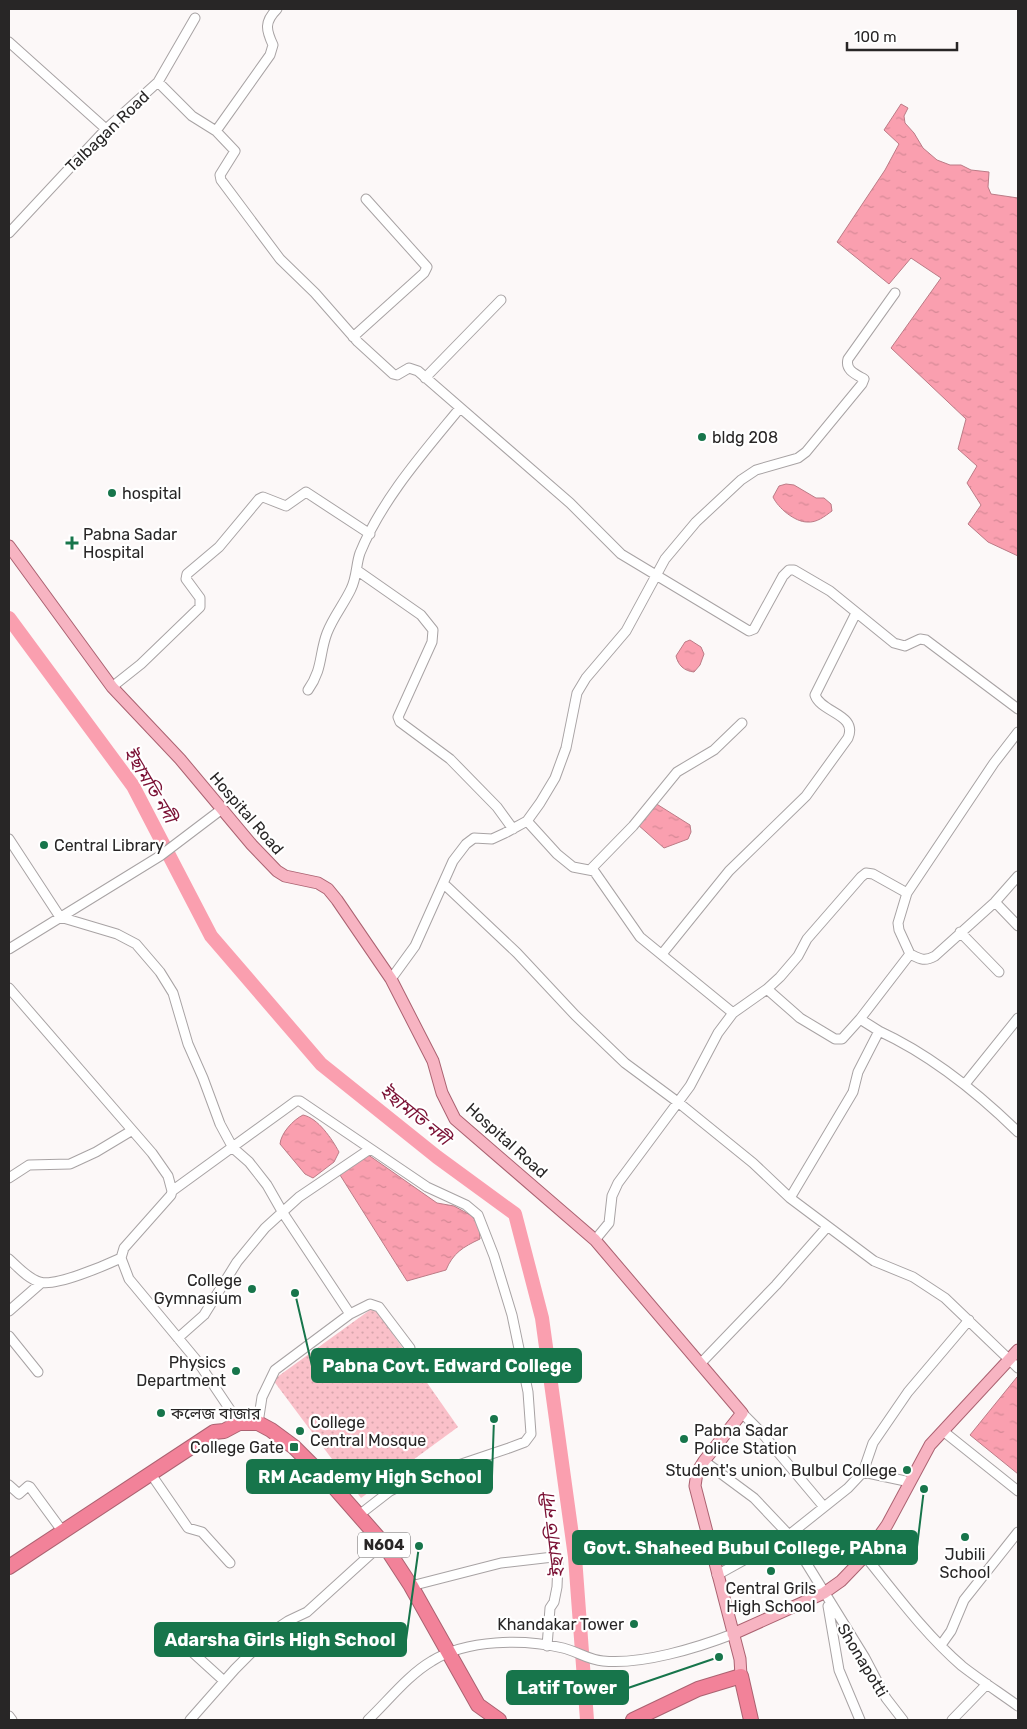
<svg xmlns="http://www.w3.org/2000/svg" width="1027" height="1729" viewBox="0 0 1027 1729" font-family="Rubik,'Noto Sans Bengali',sans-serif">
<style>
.green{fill:url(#green-dots)}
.water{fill:url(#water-ripples);stroke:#bb7b86}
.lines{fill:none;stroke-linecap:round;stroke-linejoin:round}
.river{stroke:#fa9faf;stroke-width:14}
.minor-casing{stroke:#a8a3a4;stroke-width:11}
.major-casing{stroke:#ab6271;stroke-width:13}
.highway-casing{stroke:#ab6271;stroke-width:16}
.minor{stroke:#fff;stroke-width:9}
.major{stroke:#f7b4c2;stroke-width:11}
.highway{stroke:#f28299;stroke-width:14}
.poi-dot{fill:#17754b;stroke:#fff;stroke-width:2}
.labels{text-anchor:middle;stroke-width:4.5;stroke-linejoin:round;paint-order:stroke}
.shield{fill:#fff;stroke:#686767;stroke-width:1}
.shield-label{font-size:15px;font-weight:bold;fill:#282626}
.street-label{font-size:16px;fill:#282626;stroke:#fff}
.poi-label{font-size:16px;fill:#282626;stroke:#fff;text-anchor:start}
.water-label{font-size:18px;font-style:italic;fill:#7a0f33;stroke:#fff}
.leader{fill:none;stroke:#17754b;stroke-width:2}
.callout-dot{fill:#17754b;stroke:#fff;stroke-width:2}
.callout{fill:#17754b;stroke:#17754b;stroke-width:2}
.callout-label{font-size:18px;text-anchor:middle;font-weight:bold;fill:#fff}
</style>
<defs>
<pattern id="green-dots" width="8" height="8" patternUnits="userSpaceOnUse" patternTransform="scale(1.25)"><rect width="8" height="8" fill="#fac0c9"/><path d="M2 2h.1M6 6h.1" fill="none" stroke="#d6a5ac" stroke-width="1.8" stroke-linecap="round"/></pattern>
<pattern id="water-ripples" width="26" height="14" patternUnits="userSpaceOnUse" patternTransform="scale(1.25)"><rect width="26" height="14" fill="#fa9faf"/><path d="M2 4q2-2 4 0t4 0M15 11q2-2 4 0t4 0" fill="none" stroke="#d68996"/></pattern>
</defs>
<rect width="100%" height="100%" fill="#fcf8f8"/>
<path class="green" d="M 374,1307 L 458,1427 L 361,1498 L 273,1380 Z"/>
<path class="water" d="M 901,104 L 908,108 L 904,116 L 905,123 L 914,133 L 923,148 L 937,160 L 950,165 L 961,165 L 971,170 L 989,172 L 988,187 L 991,194 L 1018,198 L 1018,556 L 988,542 L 968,524 L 981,505 L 967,483 L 977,466 L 958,449 L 966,419 L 891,348 L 941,278 L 911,258 L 889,284 L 837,242 L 885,170 L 899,144 L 884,130 Z
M 786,484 L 794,485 L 816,498 L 824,498 L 831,504 L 832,511 C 825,516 817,523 807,522 C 795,522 778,508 773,497 L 779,486 Z
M 690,640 L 701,647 L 704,654 L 700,665 L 694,672 C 684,671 678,665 676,656 L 685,642 Z
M 655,803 L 690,825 L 691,832 L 688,839 L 664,848 L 637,824 Z
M 303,1115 C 318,1118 332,1139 339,1152 L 334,1162 L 313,1178 L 305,1174 L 280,1144 C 281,1133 293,1120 303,1115 Z
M 367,1154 L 437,1203 L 454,1206 L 472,1216 L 479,1226 L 480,1239 C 463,1247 453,1253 446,1270 L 407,1281 L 340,1175 Z
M 1017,1377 L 1018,1378 L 1018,1474 L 970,1435 Z"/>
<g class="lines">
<path class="river" d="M 9,618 L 133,786 L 211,936 L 321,1064 L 437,1157 L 515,1214 L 542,1318 L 575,1557 L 587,1720"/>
<g class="minor-casing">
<path id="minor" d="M 9,42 L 106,129
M 158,82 L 195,18
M 216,131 L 235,151 L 220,175 L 221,180 L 280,259 L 315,293 L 358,342 L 393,374 L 397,375 L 409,368 L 418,371 L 570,503 L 621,554 L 749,631 L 754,629 L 783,576 L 789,570 L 794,570 L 830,591 L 894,643 L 905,646 L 920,639 L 926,640 L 1018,709
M 9,233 L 106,129 L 158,82 L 192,116 L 216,131 L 270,55 L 273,45 C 266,30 264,22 277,9
M 353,337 L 424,273 L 427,267 L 366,199
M 425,378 L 501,300
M 358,571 L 421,615 L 433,630 L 432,642 L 398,717 L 400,722 L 450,759 L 497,807 L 513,829
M 112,687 L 141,664 L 200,607 L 200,598 L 186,579 L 187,574 L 219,547 L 259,499 L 263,497 L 286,506 L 306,492 L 370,534
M 308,690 C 323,669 319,654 327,633 C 333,617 344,604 351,589 C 357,577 356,564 360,553 C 382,499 424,452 460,408
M 527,821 L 557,854 L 573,867 L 594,871 L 640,937 L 733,1013
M 9,839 L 60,917 L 117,934 L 136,944 L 160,972 L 173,993 L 188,1044 L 203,1078 L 220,1124 L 233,1148 L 249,1162 L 267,1185 L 283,1213 L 350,1314 L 370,1304 L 379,1307 L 410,1348
M 591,869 L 633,826 L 677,772 L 714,750 L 742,723
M 444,884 L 517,953 L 575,1015 L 625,1063 L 679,1103 L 753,1163 L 790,1198 L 874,1261 L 913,1277 L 945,1298 L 1018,1368
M 995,902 L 1018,926
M 960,932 L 999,972
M 9,949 L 160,856 L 222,809
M 662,954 L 729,871 L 806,796 L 848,738 C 858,714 821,713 815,695 L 856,613
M 910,954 C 920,959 924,962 935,956 L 995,902 L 1018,876
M 391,979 L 415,946 L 453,861 L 466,844 L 474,838 L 492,839 L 505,833 L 527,821 L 540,803 L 555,778 L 566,748 L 577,693 L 586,678 L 626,631 L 665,559 L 696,522 L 741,480 L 756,470 L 798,458 L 806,452 L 862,384 L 864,379 C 855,374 845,370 848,359 L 895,293
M 9,988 L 152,1153 L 168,1176 L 172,1191 L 171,1195 L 124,1248 L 121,1258 L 129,1279 L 198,1362 L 239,1423
M 767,989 L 800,1018 L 835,1039 L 842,1039 L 860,1019
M 879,1031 C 931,1055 977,1092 1018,1132
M 965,1084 L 1018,1018
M 9,1178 L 29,1165 L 70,1164 L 96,1152 L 131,1131
M 172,1191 L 296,1101 L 300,1101 L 427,1187 L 466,1205 L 478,1215 L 494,1256 L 512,1315 L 528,1392 L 531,1434 L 525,1442 L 509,1448 L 408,1482 L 390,1491 L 359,1515
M 790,1198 L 853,1092 L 858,1072 L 879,1031 L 860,1019 L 910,954 L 899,930 L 898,923 L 907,893 L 994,763 L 1018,732
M 595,1240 L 609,1223 L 612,1196 L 618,1183 L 690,1086 L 718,1033 L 733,1013 L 767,989 L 780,977 L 798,956 L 807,939 L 861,877 L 866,873 L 873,874 L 907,893
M 9,1259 C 18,1267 28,1279 40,1282 C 55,1287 106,1265 121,1258
M 9,1311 L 41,1283
M 9,1336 L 38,1372
M 178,1338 L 204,1315 L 237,1262 L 265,1228 L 299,1197 L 370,1149
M 701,1363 L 776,1285 L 827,1227
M 742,1413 L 761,1432 L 824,1507
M 258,1423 L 262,1397 L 275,1370 L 350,1314
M 943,1431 L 1018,1491
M 704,1461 L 754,1498 L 789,1535 L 865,1658 L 886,1698 L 903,1720
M 863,1472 L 910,1482
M 155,1480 L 188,1528 L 202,1532 L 230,1563
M 9,1485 L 19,1494 L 28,1486 L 30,1487 L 63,1532
M 865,1556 C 895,1593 925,1634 962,1666 C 980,1680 1000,1693 1018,1706
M 717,1575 L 789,1535 L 848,1488 L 863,1472 L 873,1443 L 908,1392 L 969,1320
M 411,1586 L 501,1563 L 553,1557 L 558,1562 L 557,1587 L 554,1602 L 550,1608 L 547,1646
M 828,1606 L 839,1670 L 860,1720
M 169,1631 L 224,1681
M 941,1645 L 951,1631 L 964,1600 L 1018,1532
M 9,1716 L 12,1720
M 190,1720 L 235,1669 L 273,1631 L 288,1621 L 307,1612 L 383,1543
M 368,1720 C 388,1701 408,1675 432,1661 C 467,1639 524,1639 563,1648 C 576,1651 589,1660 603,1661 C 641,1665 697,1648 733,1634
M 952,1720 L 987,1684"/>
</g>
<g class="major-casing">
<path id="major" d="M 9,546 L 112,687 L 180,759 L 252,845 L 277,871 L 285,876 L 318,883 L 328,889 L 337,900 L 391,979 L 433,1061 L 442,1093 L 455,1119 L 595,1240 L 742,1413 L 704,1461 L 697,1472 L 695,1486 L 740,1659 L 741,1676
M 733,1634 L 824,1593 L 841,1581 L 865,1556 L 887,1525 L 930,1445 L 1018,1350"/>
</g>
<g class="highway-casing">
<path id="highway" d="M 9,1567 L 214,1432 L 224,1431 L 239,1423 L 258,1423 L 271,1430 L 294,1447 L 333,1486 L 383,1543 L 411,1586 L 478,1705 L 499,1720
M 633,1720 L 698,1689 L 741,1676 L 751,1720"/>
</g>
<use href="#minor" class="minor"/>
<use href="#major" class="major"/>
<use href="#highway" class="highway"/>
</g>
<g class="poi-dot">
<circle cx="702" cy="437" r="5"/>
<circle cx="112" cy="493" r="5"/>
<path d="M69.5 535.5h5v5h5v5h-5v5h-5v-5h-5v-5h5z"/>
<circle cx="44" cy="845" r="5"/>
<circle cx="252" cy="1289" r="5"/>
<circle cx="236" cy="1371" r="5"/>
<circle cx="161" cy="1413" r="5"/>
<circle cx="300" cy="1431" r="5"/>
<circle cx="684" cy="1439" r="5"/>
<rect x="289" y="1442" width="10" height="10" rx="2.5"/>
<circle cx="907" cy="1470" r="5"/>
<circle cx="965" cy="1537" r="5"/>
<circle cx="771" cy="1571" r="5"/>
<circle cx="634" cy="1624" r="5"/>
</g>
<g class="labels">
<rect class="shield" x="358" y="1532.5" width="52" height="25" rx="4"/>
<g class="shield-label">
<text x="384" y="1550">N604</text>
</g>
<g class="street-label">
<text transform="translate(107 131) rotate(-44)" y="6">Talbagan Road</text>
<text transform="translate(247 813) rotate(49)" y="6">Hospital Road</text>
<text transform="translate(507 1140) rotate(42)" y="6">Hospital Road</text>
<text transform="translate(863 1660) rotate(59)" y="6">Shonapotti</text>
</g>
<g class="poi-label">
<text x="712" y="443">bldg 208</text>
<text x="122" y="499">hospital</text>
<text x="83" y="540">Pabna Sadar<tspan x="83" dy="18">Hospital</tspan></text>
<text x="54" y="851">Central Library</text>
<text x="242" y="1286" text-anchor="end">College<tspan x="242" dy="18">Gymnasium</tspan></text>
<text x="226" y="1368" text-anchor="end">Physics<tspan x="226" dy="18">Department</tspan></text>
<text x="171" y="1419">কলেজ বাজার</text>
<text x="310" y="1428">College<tspan x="310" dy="18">Central Mosque</tspan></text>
<text x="694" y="1436">Pabna Sadar<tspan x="694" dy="18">Police Station</tspan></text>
<text x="284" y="1453" text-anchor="end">College Gate</text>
<text x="897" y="1476" text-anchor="end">Student's union, Bulbul College</text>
<text x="965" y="1560" text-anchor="middle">Jubili<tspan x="965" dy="18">School</tspan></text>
<text x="771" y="1594" text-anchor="middle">Central Grils<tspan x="771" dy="18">High School</tspan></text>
<text x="624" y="1630" text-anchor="end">Khandakar Tower</text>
</g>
<g class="water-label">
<text transform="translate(150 785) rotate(59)" y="6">ইছামতি নদী</text>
<text transform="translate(415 1115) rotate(39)" y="6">ইছামতি নদী</text>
<text transform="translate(553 1536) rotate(-97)" y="6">ইছামতি নদী</text>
</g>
</g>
<path class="leader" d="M295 1293L312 1366M494 1419L492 1476M924 1489L917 1547M419 1546L406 1640M719 1657L628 1688"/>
<g class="callout-dot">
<circle cx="295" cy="1293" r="5"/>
<circle cx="494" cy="1419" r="5"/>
<circle cx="924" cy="1489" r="5"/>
<circle cx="419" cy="1546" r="5"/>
<circle cx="719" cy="1657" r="5"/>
</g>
<g class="callout">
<rect x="312" y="1349" width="269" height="33" rx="5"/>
<rect x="247" y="1460" width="245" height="33" rx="5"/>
<rect x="573" y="1531" width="344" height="33" rx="5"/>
<rect x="155" y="1623" width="251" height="33" rx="5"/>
<rect x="507" y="1671" width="121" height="33" rx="5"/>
</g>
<g class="callout-label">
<text x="447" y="1372">Pabna Covt. Edward College</text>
<text x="370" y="1483">RM Academy High School</text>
<text x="745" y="1554">Govt. Shaheed Bubul College, PAbna</text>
<text x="280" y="1646">Adarsha Girls High School</text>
<text x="567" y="1694">Latif Tower</text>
</g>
<rect width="1027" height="1729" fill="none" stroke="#282626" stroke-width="20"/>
<path d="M847 42v8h110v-8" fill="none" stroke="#282626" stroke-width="2.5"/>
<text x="854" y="42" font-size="15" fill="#282626" stroke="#ffffff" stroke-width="4" paint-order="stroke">100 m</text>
</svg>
